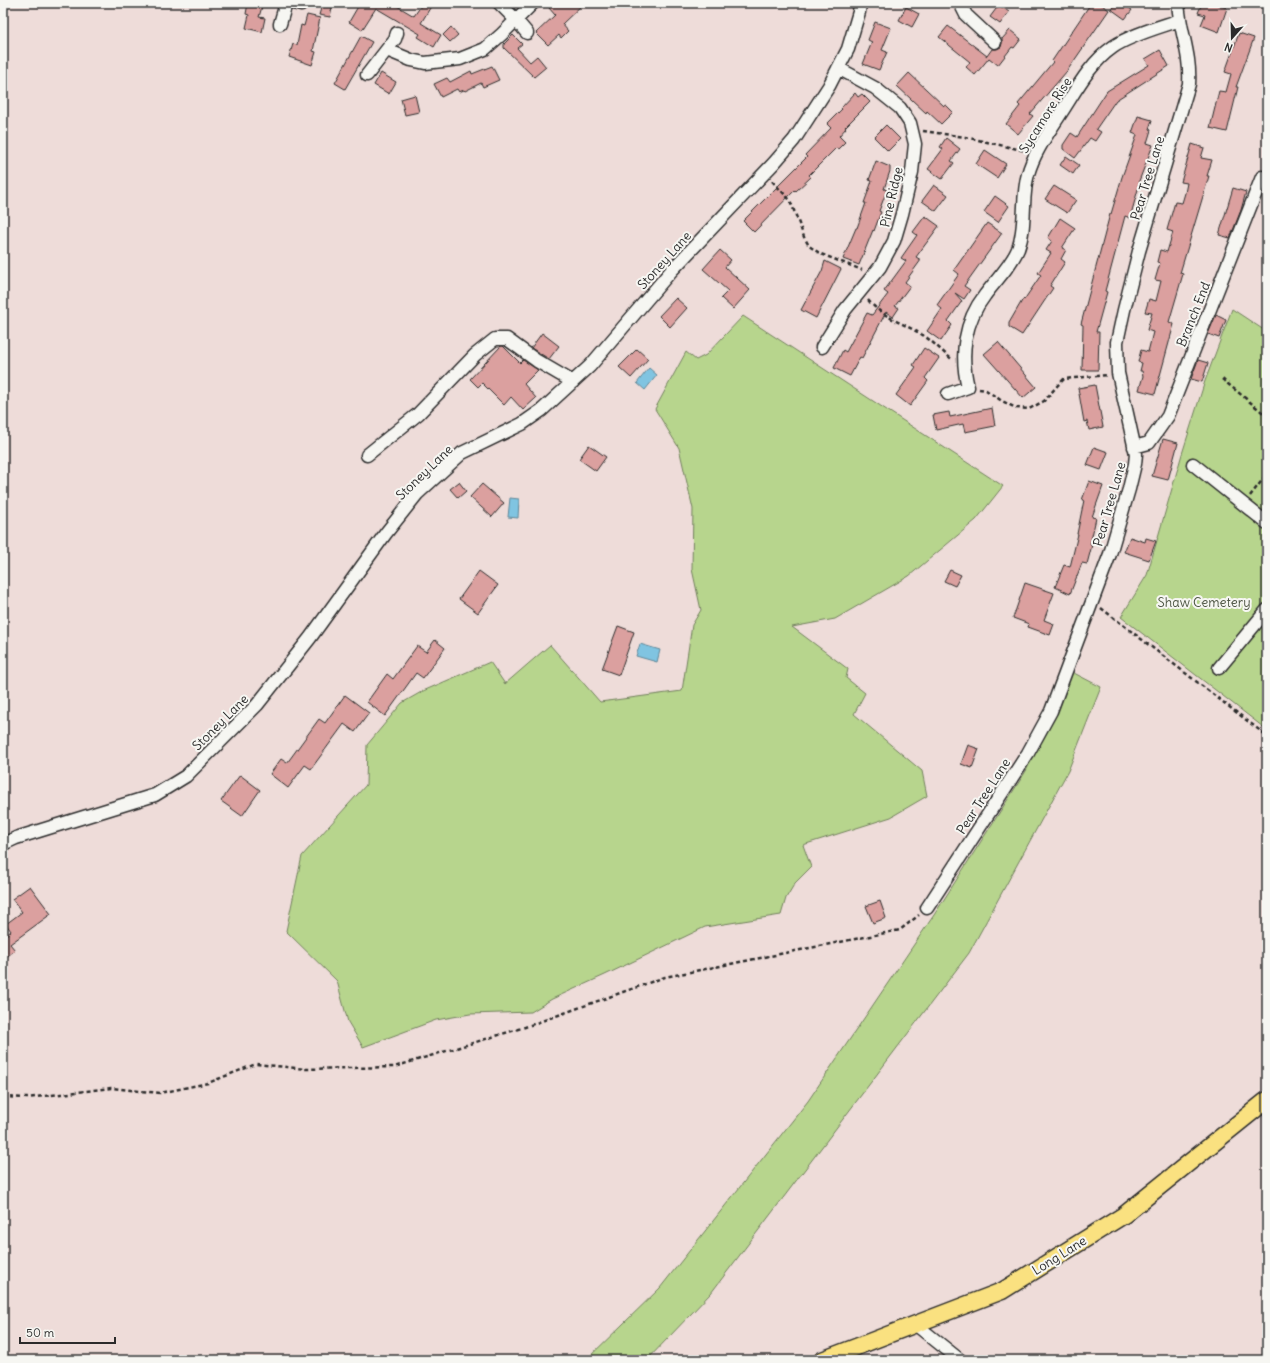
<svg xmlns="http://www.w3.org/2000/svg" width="1270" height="1363" viewBox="0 0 1270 1363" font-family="Delius,sans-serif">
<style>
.green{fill:#b7d58d;stroke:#71805c}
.water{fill:#80c4e1;stroke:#5e8798}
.building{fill:#dba09f;stroke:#2b2b2b}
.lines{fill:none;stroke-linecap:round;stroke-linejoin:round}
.minor-casing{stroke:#2b2b2b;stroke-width:15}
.major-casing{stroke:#2b2b2b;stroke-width:19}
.path{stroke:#2b2b2b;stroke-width:2.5;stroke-dasharray:4 3;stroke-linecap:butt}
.minor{stroke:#f6f6f2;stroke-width:12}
.major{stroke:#fae180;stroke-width:16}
.labels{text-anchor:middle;stroke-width:4;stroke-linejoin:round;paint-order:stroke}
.street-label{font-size:13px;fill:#2b2b2b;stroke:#f6f6f2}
.park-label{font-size:13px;fill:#4e5644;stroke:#f6f6f2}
</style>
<rect width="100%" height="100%" fill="#eedcd9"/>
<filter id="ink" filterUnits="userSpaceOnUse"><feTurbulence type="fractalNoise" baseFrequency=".025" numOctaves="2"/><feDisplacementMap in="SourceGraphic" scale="8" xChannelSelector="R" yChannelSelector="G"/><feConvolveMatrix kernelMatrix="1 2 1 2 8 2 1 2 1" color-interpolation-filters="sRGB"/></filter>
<g filter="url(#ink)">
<path class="green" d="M 1232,309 L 1267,332 L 1267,730 L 1121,617 L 1147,575 L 1182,454 L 1205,381 Z
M 743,316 L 1003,486 L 976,520 L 909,576 L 835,619 L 792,627 L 848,669 L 846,678 L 865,693 L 854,714 L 922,771 L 927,796 L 891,817 L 803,845 L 811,867 L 795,883 L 786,898 L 781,915 L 705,927 L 605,975 L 552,999 L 531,1012 L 470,1014 L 436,1020 L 363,1047 L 348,1022 L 337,981 L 286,931 L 302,856 L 366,785 L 367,745 L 402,703 L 423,691 L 490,662 L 505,684 L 550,645 L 600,702 L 682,691 L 692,625 L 701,610 L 692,569 L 693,509 L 679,448 L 655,409 L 686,352 L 696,360 L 706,355 Z
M 1072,672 L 1101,687 L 1068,771 L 969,953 L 711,1293 L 647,1360 L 586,1360 L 660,1288 L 808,1101 L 934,915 L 1026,771 Z"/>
<path class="water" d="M 649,368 L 657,375 L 645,390 L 637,383 Z
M 510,498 L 519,499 L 518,518 L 508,517 Z
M 640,644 L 660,650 L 657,662 L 636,656 Z"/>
<path class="building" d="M 248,3 L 263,3 L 259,17 L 265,18 L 262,32 L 246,28 L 249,15 L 246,14 Z
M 360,3 L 392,3 L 414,16 L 423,3 L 433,3 L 421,23 L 441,35 L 434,47 L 418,37 L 420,34 L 376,8 L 362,30 L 349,22 Z
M 554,3 L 584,3 L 562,24 L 568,31 L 561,38 L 559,35 L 548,45 L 536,33 L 555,15 L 549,8 Z
M 1091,3 L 1099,3 L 1109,10 L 1067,71 L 1030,114 L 1033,116 L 1018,134 L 1006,124 L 1020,106 L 1018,104 L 1053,62 L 1052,61 Z
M 1115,3 L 1122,3 L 1132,10 L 1125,19 L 1111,9 Z
M 1202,3 L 1212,3 L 1227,8 L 1219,32 L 1201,25 L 1205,15 L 1198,13 Z
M 322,5 L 332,7 L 330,17 L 319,15 Z
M 999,5 L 1009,12 L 1000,24 L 990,17 Z
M 906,7 L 919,14 L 912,27 L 899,20 Z
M 307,15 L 320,18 L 313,51 L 316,52 L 312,65 L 289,57 L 293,44 L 297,45 L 301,25 L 304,26 Z
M 875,22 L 891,28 L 882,50 L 887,52 L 879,70 L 863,64 L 872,42 L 868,40 Z
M 948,26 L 987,56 L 992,49 L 997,49 L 1001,47 L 1002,43 L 1002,39 L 1010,30 L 1021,39 L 1014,48 L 1012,47 L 998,65 L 989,58 L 975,75 L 966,67 L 970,62 L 939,37 Z
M 451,27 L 458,35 L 450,42 L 443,35 Z
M 1239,33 L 1254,38 L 1236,87 L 1238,87 L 1227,132 L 1210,128 L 1219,91 L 1226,92 L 1231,74 L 1225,72 Z
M 513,35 L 522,44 L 517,48 L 530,62 L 537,56 L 546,67 L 534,77 L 504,48 L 504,44 Z
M 361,36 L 372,42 L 345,89 L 335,83 Z
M 1160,50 L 1169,66 L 1116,100 L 1096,129 L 1101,132 L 1095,141 L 1090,138 L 1075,158 L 1063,149 L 1063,145 L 1071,133 L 1077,137 L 1107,91 L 1149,65 L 1145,59 Z
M 492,66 L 499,80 L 483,87 L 481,83 L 465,91 L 464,90 L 459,92 L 457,89 L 441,97 L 434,84 L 447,78 L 450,82 L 471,71 L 472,74 Z
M 381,73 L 396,82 L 389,94 L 374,85 Z
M 909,73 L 944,106 L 946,105 L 953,112 L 941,124 L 927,111 L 926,113 L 897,86 Z
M 855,93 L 858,97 L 862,94 L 870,102 L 845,127 L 846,128 L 839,136 L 845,142 L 838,149 L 836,148 L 809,175 L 811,177 L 796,191 L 795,190 L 754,232 L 743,221 L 807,157 L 805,155 L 831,128 L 827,124 L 842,109 L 841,108 Z
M 415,95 L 419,112 L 405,115 L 401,99 Z
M 1138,116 L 1152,120 L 1149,129 L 1151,130 L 1147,143 L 1153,145 L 1139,181 L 1140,182 L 1130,218 L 1125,216 L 1105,291 L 1107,292 L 1096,332 L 1099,332 L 1098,370 L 1082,370 L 1083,325 L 1081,324 L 1110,214 L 1111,214 L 1122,177 L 1137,135 L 1132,133 Z
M 886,125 L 900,139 L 888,151 L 874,137 Z
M 946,138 L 960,149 L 951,161 L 954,163 L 942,179 L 928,169 L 943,149 L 940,147 Z
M 1192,144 L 1204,148 L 1201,158 L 1212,160 L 1207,176 L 1209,176 L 1180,273 L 1183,274 L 1169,322 L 1174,324 L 1155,394 L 1139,390 L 1143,376 L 1142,371 L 1140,371 L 1142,363 L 1138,362 L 1141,350 L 1148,352 L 1153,332 L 1147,330 L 1152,313 L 1145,312 L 1149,299 L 1156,301 L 1161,281 L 1155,280 L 1160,263 L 1157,262 L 1160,250 L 1167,252 L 1173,232 L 1167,230 L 1175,202 L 1182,203 L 1185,193 L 1187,183 L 1181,182 Z
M 985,150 L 1006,164 L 997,178 L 976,164 Z
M 1066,156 L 1079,165 L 1073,174 L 1060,165 Z
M 876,161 L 890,167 L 890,171 L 884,189 L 887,190 L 879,211 L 881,212 L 874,231 L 873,230 L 859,265 L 843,259 L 856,228 L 857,228 L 866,203 L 864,203 L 872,181 L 869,180 Z
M 934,185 L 948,195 L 936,211 L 922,201 Z
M 1054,186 L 1076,200 L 1067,213 L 1045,199 Z
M 1233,188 L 1246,192 L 1241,210 L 1230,238 L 1219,235 Z
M 995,196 L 1009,206 L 998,222 L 984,212 Z
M 925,216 L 939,226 L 916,257 L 921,260 L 905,282 L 910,286 L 895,306 L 899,308 L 893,317 L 886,312 L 862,358 L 860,357 L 850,376 L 834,368 L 843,350 L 846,352 L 867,313 L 872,315 L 888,294 L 884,291 L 906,261 L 901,258 L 917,235 L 913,232 Z
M 1060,218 L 1075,228 L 1062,248 L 1066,250 L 1061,259 L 1065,262 L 1050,286 L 1053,288 L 1022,335 L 1009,327 L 1009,323 L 1023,299 L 1024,300 L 1041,275 L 1038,273 L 1051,253 L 1046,250 L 1052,241 L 1048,238 Z
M 987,223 L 1002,233 L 964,286 L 970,290 L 964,299 L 955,293 L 962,301 L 948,321 L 952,325 L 941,341 L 927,331 L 942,309 L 937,305 L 959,274 L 954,270 Z
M 720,250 L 731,260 L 725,267 L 750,290 L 733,309 L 721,298 L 728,291 L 703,269 Z
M 825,261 L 841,269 L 816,318 L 801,310 L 822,271 Z
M 676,298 L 687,308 L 670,327 L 659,316 Z
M 1216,315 L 1226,320 L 1219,338 L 1208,334 Z
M 542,333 L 559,346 L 549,359 L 531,348 Z
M 998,342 L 1036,387 L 1023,398 L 984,354 Z
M 501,346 L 503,346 L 520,363 L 523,360 L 538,370 L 524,384 L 536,398 L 523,410 L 511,397 L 504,405 L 482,383 L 478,387 L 470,379 Z
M 924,348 L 939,358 L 925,378 L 928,381 L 910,406 L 896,395 L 916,367 L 913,365 Z
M 637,349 L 648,359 L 631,378 L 619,367 Z
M 1198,360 L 1208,363 L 1202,382 L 1191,379 Z
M 1095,385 L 1103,427 L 1089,430 L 1087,421 L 1084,422 L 1078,388 Z
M 992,408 L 995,426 L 965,432 L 963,424 L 936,430 L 933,415 L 949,412 L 950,417 Z
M 1163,439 L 1178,443 L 1168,480 L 1152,476 Z
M 589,445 L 606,457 L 596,471 L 579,459 Z
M 1094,447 L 1108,452 L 1101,470 L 1087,465 Z
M 1089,481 L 1103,486 L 1092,517 L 1096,518 L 1090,545 L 1092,545 L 1087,564 L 1082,563 L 1070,594 L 1055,587 L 1064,565 L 1070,567 L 1078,534 L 1077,534 L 1084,500 L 1082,500 Z
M 459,482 L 466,491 L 458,498 L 450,489 Z
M 482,484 L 504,503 L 492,517 L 470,497 Z
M 1130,537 L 1145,542 L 1146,538 L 1156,541 L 1149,560 L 1124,552 Z
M 950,570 L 961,575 L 955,586 L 944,581 Z
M 479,571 L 498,585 L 478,613 L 459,599 Z
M 1025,583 L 1054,593 L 1044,620 L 1054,624 L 1050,635 L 1028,627 L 1029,624 L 1013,618 Z
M 618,626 L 634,632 L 619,675 L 602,669 Z
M 435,640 L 445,648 L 423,678 L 416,673 L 385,716 L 367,702 L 387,674 L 393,679 L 417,646 L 426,652 Z
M 345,695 L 369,713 L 355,732 L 344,724 L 311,769 L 305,765 L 288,788 L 270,774 L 281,759 L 287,763 L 319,719 L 325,723 Z
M 968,745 L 979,749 L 972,768 L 961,764 Z
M 240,775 L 260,790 L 242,816 L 221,801 Z
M 30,886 L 51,914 L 10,944 L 15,950 L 3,960 L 3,934 L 5,936 L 11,931 L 6,924 L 22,912 L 12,899 Z
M 880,901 L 886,918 L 873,923 L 866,906 Z"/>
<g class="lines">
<g class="minor-casing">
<path id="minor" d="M 293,3 L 301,5
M 499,3 L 516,20 L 527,33
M 960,3 L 966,15 L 995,42
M 280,24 L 286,3
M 387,50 L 411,60 L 425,63 L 460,59 L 485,49 L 502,34 L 533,3
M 367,75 L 395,39 L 397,33
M 822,347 L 845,310 L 880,267 L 894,241 L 902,214 L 912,172 L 915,144 L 910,123 L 900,108 L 875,88 L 838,68
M 948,394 L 968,387 C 960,355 964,322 985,295 C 996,280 1011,266 1018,249 C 1027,225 1021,198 1028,174 C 1034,152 1049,132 1061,113 C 1076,90 1090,63 1113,47 C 1130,35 1160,27 1180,20
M 1134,447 L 1149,443 L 1168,416 L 1262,177
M 367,455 L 418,414 L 475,355 L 495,339 L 507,339 L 537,361 L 573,382
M 1193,464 L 1267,523
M 1219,668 L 1267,610
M 3,844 L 16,838 L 155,795 L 186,776 L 257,705 L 310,638 L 386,533 L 417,494 L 462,453 L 522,424 L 542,410 L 590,366 L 672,270 L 774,163 L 794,140 L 829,86 L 848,49 L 859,12 L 860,3
M 927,908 L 1028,753 L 1051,711 L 1110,554 L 1129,489 L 1135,464 L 1136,454 L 1118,373 L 1117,342 L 1124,310 L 1139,251 L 1189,84 C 1191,54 1180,32 1178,3
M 915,1324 L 960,1360"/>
</g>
<g class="major-casing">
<path id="major" d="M 822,1360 L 1002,1291 L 1124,1215 L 1267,1100"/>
</g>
<path class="path" d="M 923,131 L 965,137 L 1026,151
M 772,181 L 790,200 L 804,237 L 809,246 L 821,254 L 862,270
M 868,300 C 882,317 903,323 921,334 C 933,341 942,352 953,360
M 1222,379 L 1267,416
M 979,389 L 986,390 L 1002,401 L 1016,408 L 1029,409 L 1044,401 L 1058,385 L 1064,379 L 1108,375
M 1250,496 L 1267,474
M 1101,608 L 1267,736
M 1263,631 L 1267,635
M 3,1097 L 27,1098 L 111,1088 L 160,1093 L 208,1083 L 256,1064 L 306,1069 L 394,1067 L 525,1027 L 665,977 L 900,930 L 919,915"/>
<use href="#minor" class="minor"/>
<use href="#major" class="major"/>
</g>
</g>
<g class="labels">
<g class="street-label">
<text transform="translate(1045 115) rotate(-58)" y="5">Sycamore Rise</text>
<text transform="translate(1147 178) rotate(-73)" y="5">Pear Tree Lane</text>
<text transform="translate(891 197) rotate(-77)" y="5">Pine Ridge</text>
<text transform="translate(664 260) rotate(-48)" y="5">Stoney Lane</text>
<text transform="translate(1193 314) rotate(-68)" y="5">Branch End</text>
<text transform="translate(424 472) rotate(-44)" y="5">Stoney Lane</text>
<text transform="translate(1109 504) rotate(-74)" y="5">Pear Tree Lane</text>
<text transform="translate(220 722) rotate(-45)" y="5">Stoney Lane</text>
<text transform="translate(983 796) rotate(-57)" y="5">Pear Tree Lane</text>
<text transform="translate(1059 1255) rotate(-32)" y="5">Long Lane</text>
</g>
<g class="park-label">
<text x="1204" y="607">Shaw Cemetery</text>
</g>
</g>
<rect width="1270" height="1363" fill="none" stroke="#f6f6f2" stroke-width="16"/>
<rect x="8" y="8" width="1254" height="1347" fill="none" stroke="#2b2b2b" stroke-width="1.5" filter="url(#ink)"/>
<g transform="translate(1232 38) rotate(200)" stroke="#f6f6f2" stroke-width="3" paint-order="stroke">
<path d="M0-3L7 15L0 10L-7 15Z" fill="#2b2b2b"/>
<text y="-6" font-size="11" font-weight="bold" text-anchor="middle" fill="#2b2b2b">N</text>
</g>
<path d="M20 1337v6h95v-6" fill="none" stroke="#2b2b2b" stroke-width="2"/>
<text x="26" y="1337" font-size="12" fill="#2b2b2b" stroke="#f6f6f2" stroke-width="3" paint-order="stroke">50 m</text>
</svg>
